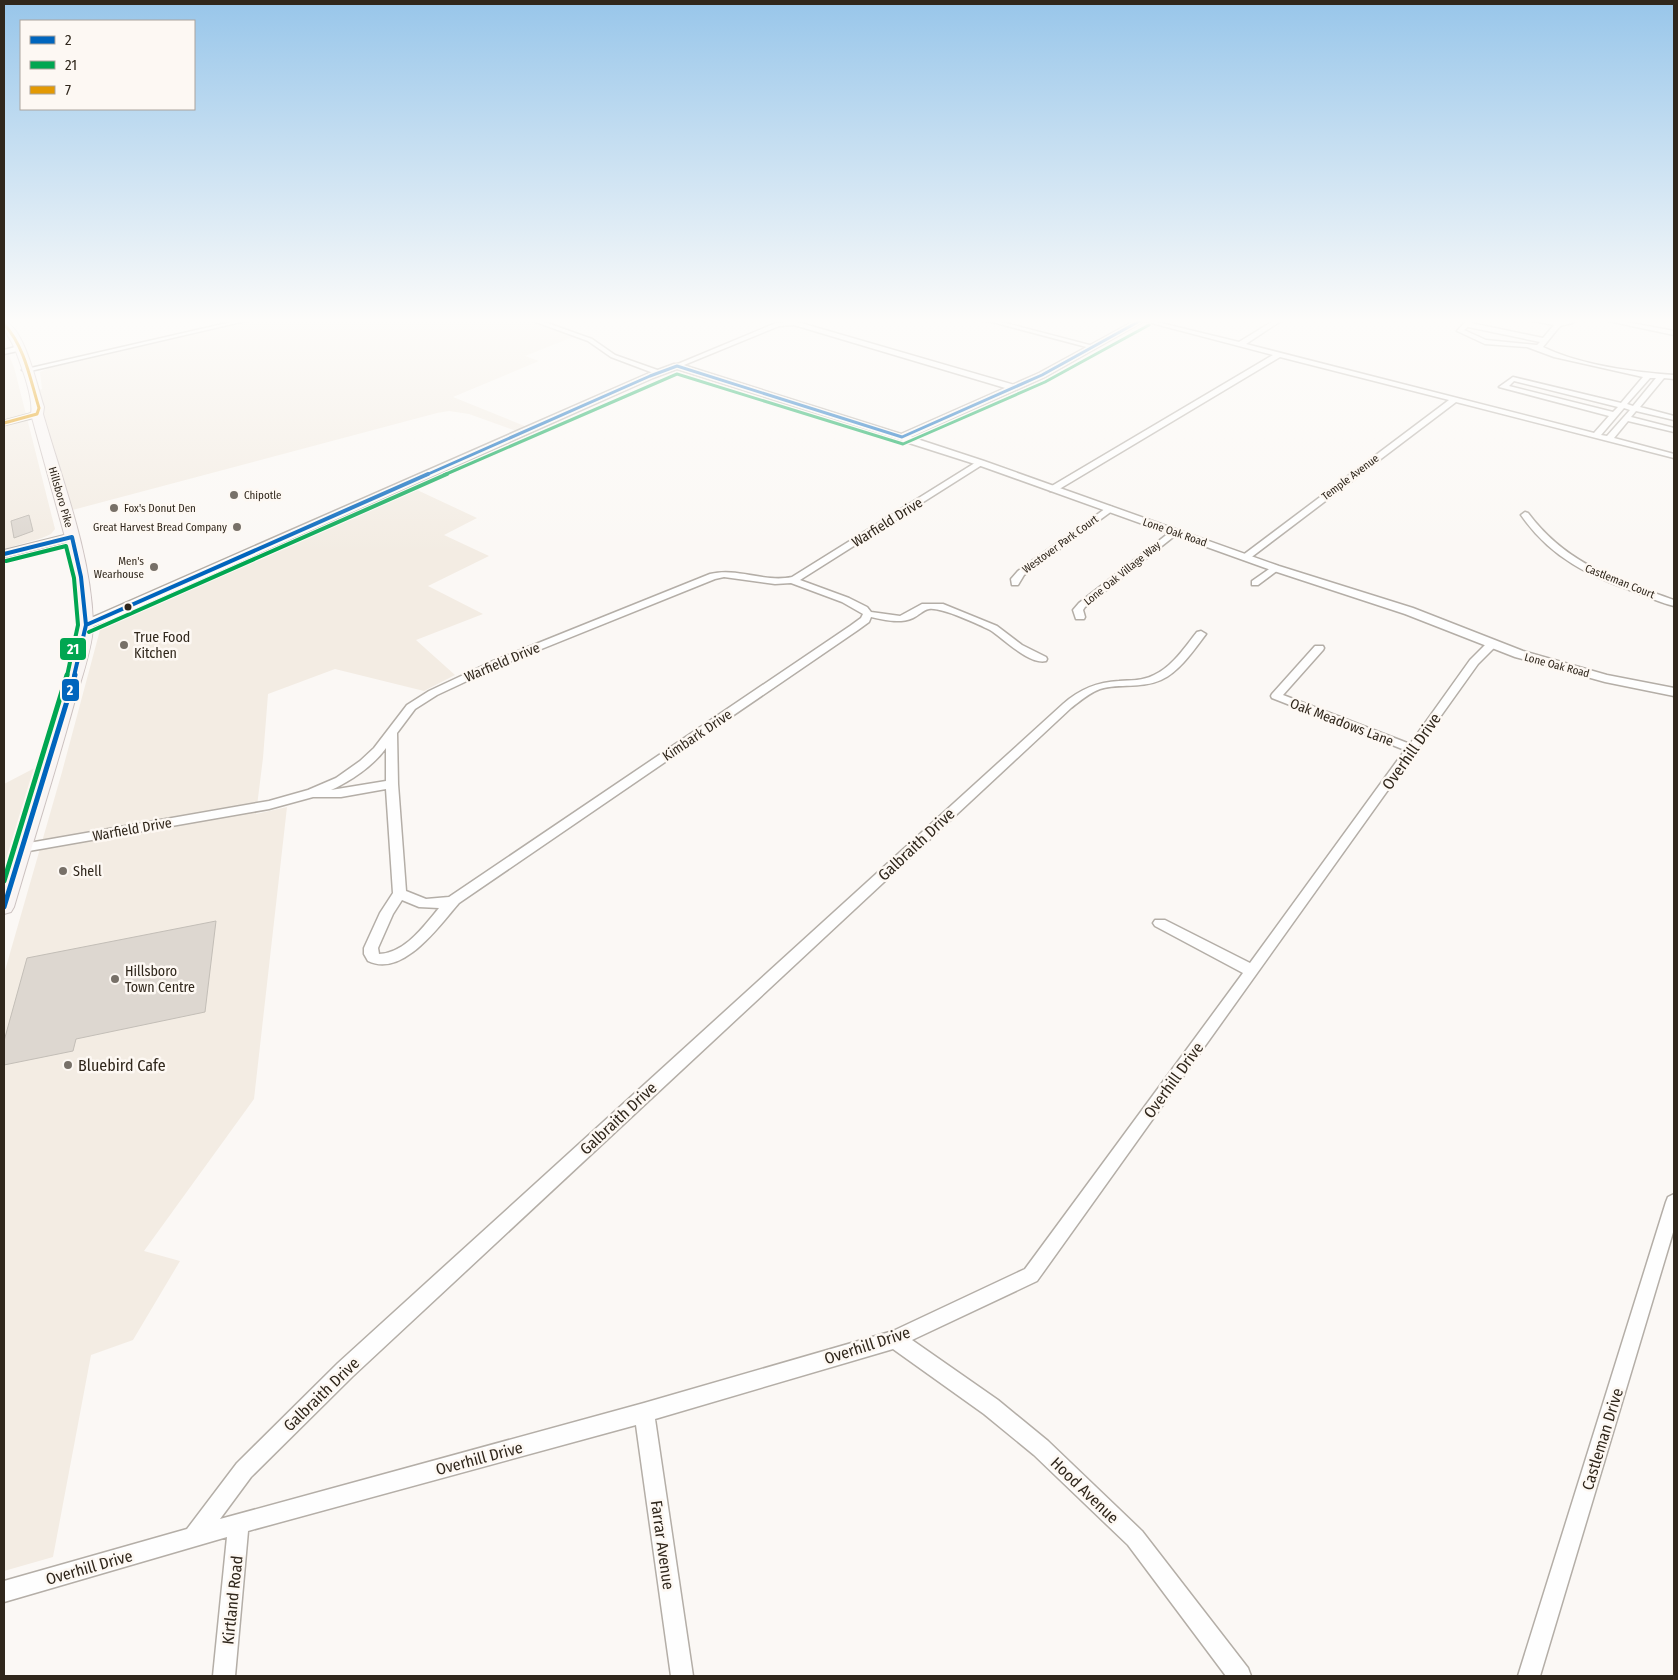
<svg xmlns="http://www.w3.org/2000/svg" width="1678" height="1680" viewBox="0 0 1678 1680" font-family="'Fira Sans Condensed',sans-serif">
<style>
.built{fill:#f3ece3}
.building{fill:#ddd7d0;stroke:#c3beb7}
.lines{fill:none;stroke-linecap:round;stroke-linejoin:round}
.minor-casing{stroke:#b4aea7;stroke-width:3}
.tertiary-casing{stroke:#b4aea7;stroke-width:3}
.secondary-casing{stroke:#b4aea7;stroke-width:2}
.primary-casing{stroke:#ccc2c0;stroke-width:2}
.minor{fill:#fefefe;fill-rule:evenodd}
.tertiary{fill:#fefefe;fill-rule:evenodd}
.secondary{fill:#fcfaf9;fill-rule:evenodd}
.primary{fill:#f9f5f4;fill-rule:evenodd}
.bus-1-far2-casing{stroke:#fdf8f3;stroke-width:5.5}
.bus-1-far1-casing{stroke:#fdf8f3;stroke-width:6}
.bus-1-casing{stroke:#fdf8f3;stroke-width:9}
.bus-2-far2-casing{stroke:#fdf8f3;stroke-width:5.5}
.bus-2-far1-casing{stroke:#fdf8f3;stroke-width:6}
.bus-2-casing{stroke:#fdf8f3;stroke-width:9}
.bus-3-casing{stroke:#fdf8f3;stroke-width:5.5}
.bus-1-far2{stroke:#0065bd;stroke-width:3}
.bus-1-far1{stroke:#0065bd;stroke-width:4}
.bus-1{stroke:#0065bd;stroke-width:5}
.bus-2-far2{stroke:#00a651;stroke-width:3}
.bus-2-far1{stroke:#00a651;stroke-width:4}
.bus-2{stroke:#00a651;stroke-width:5}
.bus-3{stroke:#e39903;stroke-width:3}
.poi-dot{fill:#777068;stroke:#fdf8f3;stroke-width:2}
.bus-dot{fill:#30271c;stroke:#fdf8f3;stroke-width:2}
.labels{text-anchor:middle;stroke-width:5;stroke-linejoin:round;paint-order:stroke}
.far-street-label{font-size:11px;fill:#30271c;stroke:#fdf8f3}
.far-poi-label{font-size:11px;fill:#30271c;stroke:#fdf8f3;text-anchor:start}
.street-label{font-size:14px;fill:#30271c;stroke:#fdf8f3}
.poi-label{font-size:14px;fill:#30271c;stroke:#fdf8f3;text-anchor:start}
.near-street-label{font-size:16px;fill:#30271c;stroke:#fdf8f3}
.near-poi-label{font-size:16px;fill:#30271c;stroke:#fdf8f3;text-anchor:start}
.line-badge{stroke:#fdf8f3;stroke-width:2}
.badge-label{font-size:14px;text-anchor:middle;font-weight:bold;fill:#fff}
</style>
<rect width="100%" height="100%" fill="#fbf8f5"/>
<path class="built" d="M 255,318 L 528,318 L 530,322 L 578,335 L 525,356 L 539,361 L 453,397 L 532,429 L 522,433 L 469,414 L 449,411 L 437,413 L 65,512 L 33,391 L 42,389 L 40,372 L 48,368 Z
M 4,344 L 14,367 L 55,529 L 51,534 L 42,538 L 4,549 Z
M 415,489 L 477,518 L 444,535 L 489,556 L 428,586 L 483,614 L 416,640 L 455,675 L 424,691 L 335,669 L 268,694 L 263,758 L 256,814 L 287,807 L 254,1099 L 144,1251 L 180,1261 L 133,1340 L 91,1355 L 53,1557 L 4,1571 L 4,974 L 62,772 L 100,630 L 111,621 Z
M 50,760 L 6,899 L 4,907 L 4,784 Z"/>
<path class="building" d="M 29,515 L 33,531 L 14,538 L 11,521 Z
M 216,921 L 205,1012 L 76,1039 L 73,1051 L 4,1065 L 4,1041 L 27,958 Z"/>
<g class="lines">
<g class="minor-casing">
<path id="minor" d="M 249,318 L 258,318 L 26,372 L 22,370 Z
M 525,318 L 533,318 L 592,339 L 615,355 L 663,372 L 656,374 L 611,357 L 588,341 Z
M 977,318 L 986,318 L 1097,347 L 1094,349 Z
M 1140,318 L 1239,342 L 1275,320 L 1279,320 L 1279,322 L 1246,344 L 1594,433 L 1609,416 L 1499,387 L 1513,377 L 1621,403 L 1643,377 L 1554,357 L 1527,347 L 1485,344 L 1457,331 L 1469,318 L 1475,318 L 1471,323 L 1543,338 L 1554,325 L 1525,319 L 1524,318 L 1558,322 L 1578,318 L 1572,323 L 1560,326 L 1543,347 C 1580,365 1633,372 1674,375 L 1674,379 L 1664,378 L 1640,407 L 1674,416 L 1674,420 L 1636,411 L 1631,417 L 1674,428 L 1674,432 L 1628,421 L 1614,438 L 1674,454 L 1674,458 L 1456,402 L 1249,559 L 1243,559 L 1243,555 L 1449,400 L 1280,357 L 1056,491 L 1050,491 L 1050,487 L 1273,355 L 1140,320 ZM 1468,327 L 1540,342 L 1537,345 L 1486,340 L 1464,330 ZM 1650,378 L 1656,378 L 1633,406 L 1627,404 ZM 1514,381 L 1618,407 L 1613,412 L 1509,386 ZM 1624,408 L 1630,410 L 1607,436 L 1601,435 Z
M 1594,318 L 1605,318 L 1674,331 L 1674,335 Z
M 794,321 L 1018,386 L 1019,388 L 1012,390 L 794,325 L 779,326 L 679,367 L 673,366 L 776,323 Z
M 37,412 L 40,412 L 40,416 L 4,425 L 4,421 Z
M 978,461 L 985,463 L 800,580 L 849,598 L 867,607 L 871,612 L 900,616 L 922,604 L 943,604 L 997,626 L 1022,645 L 1046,657 L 1047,659 L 1046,661 C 1029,665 1003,638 990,630 C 978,624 941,607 929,609 C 923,610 918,616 913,618 C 899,624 885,620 871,617 L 869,622 L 858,630 L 459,903 C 439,926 403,978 368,961 L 364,954 L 364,948 L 380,913 L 393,893 L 386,789 L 341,797 L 313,797 L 269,809 L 23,852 L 17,848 L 23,844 L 269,801 L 308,790 L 336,778 L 360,761 L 374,748 L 407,705 L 429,691 L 491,662 L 710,574 C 738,567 764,583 792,577 ZM 724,577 L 775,584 L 791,583 L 842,602 L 863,614 L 861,618 L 850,626 L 449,897 L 426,899 L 406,891 L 398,784 L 397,733 L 415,709 L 437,695 L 499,666 L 715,579 ZM 386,748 L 386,781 L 331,790 C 351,781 373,766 386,748 ZM 402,900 L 419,907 L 439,908 C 423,927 405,953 379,954 L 378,948 L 393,914 Z
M 1109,506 L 1112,507 L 1112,511 L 1024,575 L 1018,585 L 1012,585 L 1011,579 L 1018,571 Z
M 1525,512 L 1528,513 C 1567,565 1616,579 1674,600 L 1674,606 C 1662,603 1650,598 1638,593 C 1589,576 1551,558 1521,515 Z
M 1174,529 L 1178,532 L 1177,534 L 1085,607 L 1083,610 L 1085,617 L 1084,619 L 1076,619 L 1073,610 L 1079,603 Z
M 1275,565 L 1280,568 L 1278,570 L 1258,585 L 1252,585 L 1252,581 Z
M 1201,631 L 1206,634 C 1194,650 1179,672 1161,680 C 1141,689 1120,683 1100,689 C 1089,693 1080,701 1071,708 L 352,1377 L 251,1477 L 220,1519 L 644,1403 L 893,1331 L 1025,1269 L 1243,973 L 1155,926 L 1153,923 L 1155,920 L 1165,920 L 1250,963 L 1405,750 L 1272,698 L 1271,696 L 1272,694 L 1315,646 L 1323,646 L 1324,648 L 1323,650 L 1283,695 L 1410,744 L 1470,660 L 1487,643 L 1491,642 L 1496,645 L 1495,647 L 1478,664 L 1037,1281 L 912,1340 L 998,1400 L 1048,1441 L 1142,1531 L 1248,1668 L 1251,1676 L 1226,1676 L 1128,1545 L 1034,1455 L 984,1414 L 893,1349 L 655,1419 L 693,1676 L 671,1676 L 636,1425 L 248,1531 L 235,1676 L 213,1676 L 227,1537 L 4,1602 L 4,1581 L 187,1529 L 237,1463 L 338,1363 L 1063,704 C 1080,689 1097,682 1119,681 C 1131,680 1143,681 1154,675 C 1172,667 1185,647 1197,632 Z
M 1674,1194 L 1674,1229 L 1540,1676 L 1518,1676 L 1666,1202 L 1668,1197 Z"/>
</g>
<g class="tertiary-casing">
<path id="tertiary" d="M 1140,318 L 1149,318 L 1045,377 L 911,437 L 984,461 L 1279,566 L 1413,608 L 1523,651 L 1607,675 L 1674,688 L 1674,696 L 1605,682 L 1515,657 L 1405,614 L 1271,570 L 978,465 L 677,369 L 653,378 L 110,620 L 86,629 L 80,625 L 82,622 L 647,374 L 674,364 L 680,364 L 901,434 L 1039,373 Z
M 19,346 L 23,348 L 22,350 L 4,354 L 4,350 Z"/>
</g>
<g class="secondary-casing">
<path id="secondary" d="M 72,533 L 78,537 L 76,540 L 4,558 L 4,550 Z"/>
</g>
<g class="primary-casing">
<path id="primary" d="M 4,321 C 25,328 37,387 44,407 L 43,414 C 62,480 91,554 93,623 C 94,642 81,681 75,700 C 56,770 34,838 14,907 L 11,912 L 4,914 L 4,875 L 43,754 L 68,670 L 78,625 L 74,577 L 65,537 L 31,414 C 34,398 21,365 15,349 C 11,339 3,332 4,321 Z"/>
</g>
<use href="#minor" class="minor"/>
<use href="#tertiary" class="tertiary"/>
<use href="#secondary" class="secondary"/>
<use href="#primary" class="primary"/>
<g class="bus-1-far2-casing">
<path id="bus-1-far2" d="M 426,475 L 650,376 L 677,366 L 902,437 L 1042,375 L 1145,318"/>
</g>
<g class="bus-1-far1-casing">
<path id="bus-1-far1" d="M 4,554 L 72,537 L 81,577 L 86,625 L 74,676
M 86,625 L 428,474"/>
</g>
<g class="bus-1-casing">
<path id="bus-1" d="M 4,907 L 75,675"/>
</g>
<g class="bus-2-far2-casing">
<path id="bus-2-far2" d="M 444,475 L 677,374 L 903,444 L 1045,382 L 1149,325"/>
</g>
<g class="bus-2-far1-casing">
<path id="bus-2-far1" d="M 6,561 L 66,546 L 74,578 L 78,625 L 67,676
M 89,632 L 447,474"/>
</g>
<g class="bus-2-casing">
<path id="bus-2" d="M 4,881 L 67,675"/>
</g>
<g class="bus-3-casing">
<path id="bus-3" d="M 4,324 C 25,347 30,379 39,408 L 37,414 L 4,423"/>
</g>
<use href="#bus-1-far2" class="bus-1-far2"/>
<use href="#bus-1-far1" class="bus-1-far1"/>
<use href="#bus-1" class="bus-1"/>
<use href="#bus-2-far2" class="bus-2-far2"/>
<use href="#bus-2-far1" class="bus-2-far1"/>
<use href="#bus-2" class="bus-2"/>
<use href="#bus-3" class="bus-3"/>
</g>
<linearGradient id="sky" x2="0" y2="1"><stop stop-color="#98c6ea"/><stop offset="0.58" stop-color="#fdfcfa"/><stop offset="1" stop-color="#fdfcfa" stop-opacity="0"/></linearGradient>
<rect width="1678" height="553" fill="url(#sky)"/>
<g class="poi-dot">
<circle cx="234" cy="495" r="5"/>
<circle cx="114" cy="508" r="5"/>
<circle cx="237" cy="527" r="5"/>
<circle cx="154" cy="567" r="5"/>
<circle cx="124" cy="645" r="5"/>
<circle cx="63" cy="871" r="5"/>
<circle cx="115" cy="979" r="5"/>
<circle cx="68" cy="1065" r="5"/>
</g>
<circle class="bus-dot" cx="128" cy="607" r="4.5"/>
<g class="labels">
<g class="far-street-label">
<text transform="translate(1350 477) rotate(-37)" y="4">Temple Avenue</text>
<text transform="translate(61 497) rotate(74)" y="4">Hillsboro Pike</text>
<text transform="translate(1175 532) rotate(19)" y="4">Lone Oak Road</text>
<text transform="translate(1060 544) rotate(-36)" y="4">Westover Park Court</text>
<text transform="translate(1122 573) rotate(-39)" y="4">Lone Oak Village Way</text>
<text transform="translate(1620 581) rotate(22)" y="4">Castleman Court</text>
<text transform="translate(1557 665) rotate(15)" y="4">Lone Oak Road</text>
</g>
<g class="far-poi-label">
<text x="244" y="499">Chipotle</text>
<text x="124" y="512">Fox's Donut Den</text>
<text x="227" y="531" text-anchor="end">Great Harvest Bread Company</text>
<text x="144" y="565" text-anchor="end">Men's<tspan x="144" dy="13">Wearhouse</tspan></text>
</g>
<g class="street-label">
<text transform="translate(887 522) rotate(-32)" y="5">Warfield Drive</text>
<text transform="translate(502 662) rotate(-23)" y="5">Warfield Drive</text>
<text transform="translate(1342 722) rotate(21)" y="5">Oak Meadows Lane</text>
<text transform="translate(697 735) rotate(-34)" y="5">Kimbark Drive</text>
<text transform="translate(132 829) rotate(-10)" y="5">Warfield Drive</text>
</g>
<g class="poi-label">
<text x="134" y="642">True Food<tspan x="134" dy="16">Kitchen</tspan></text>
<text x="73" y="876">Shell</text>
<text x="125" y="976">Hillsboro<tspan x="125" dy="16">Town Centre</tspan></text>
</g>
<g class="near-street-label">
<text transform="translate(1411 751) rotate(-55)" y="6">Overhill Drive</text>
<text transform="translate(916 844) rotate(-43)" y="6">Galbraith Drive</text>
<text transform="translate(1173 1080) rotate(-54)" y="6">Overhill Drive</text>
<text transform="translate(618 1118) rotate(-43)" y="6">Galbraith Drive</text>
<text transform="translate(867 1345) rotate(-18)" y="6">Overhill Drive</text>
<text transform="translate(321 1394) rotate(-44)" y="6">Galbraith Drive</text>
<text transform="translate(1602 1439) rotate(-73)" y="6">Castleman Drive</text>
<text transform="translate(479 1458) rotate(-15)" y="6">Overhill Drive</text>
<text transform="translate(1085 1490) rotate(44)" y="6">Hood Avenue</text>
<text transform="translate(663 1545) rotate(82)" y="6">Farrar Avenue</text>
<text transform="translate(89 1567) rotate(-16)" y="6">Overhill Drive</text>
<text transform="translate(232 1600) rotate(-84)" y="6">Kirtland Road</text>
</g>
<g class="near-poi-label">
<text x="78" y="1071">Bluebird Cafe</text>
</g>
</g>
<g class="line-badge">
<rect x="59" y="637" width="28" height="24" rx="5" fill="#00a651"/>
<rect x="61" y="678" width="19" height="24" rx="5" fill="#0065bd"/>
</g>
<g class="badge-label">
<text x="73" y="654">21</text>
<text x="70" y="695">2</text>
</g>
<rect width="1678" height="1680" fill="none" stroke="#30271c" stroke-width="10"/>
<rect x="20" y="20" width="175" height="90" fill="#fdf8f3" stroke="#aba49d"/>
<rect x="30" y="36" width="25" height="8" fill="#0065bd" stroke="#aba49d"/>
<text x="65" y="45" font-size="15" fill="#30271c">2</text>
<rect x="30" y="61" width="25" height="8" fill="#00a651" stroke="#aba49d"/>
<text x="65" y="70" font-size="15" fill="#30271c">21</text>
<rect x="30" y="86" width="25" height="8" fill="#e39903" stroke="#aba49d"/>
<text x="65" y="95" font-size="15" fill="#30271c">7</text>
</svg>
